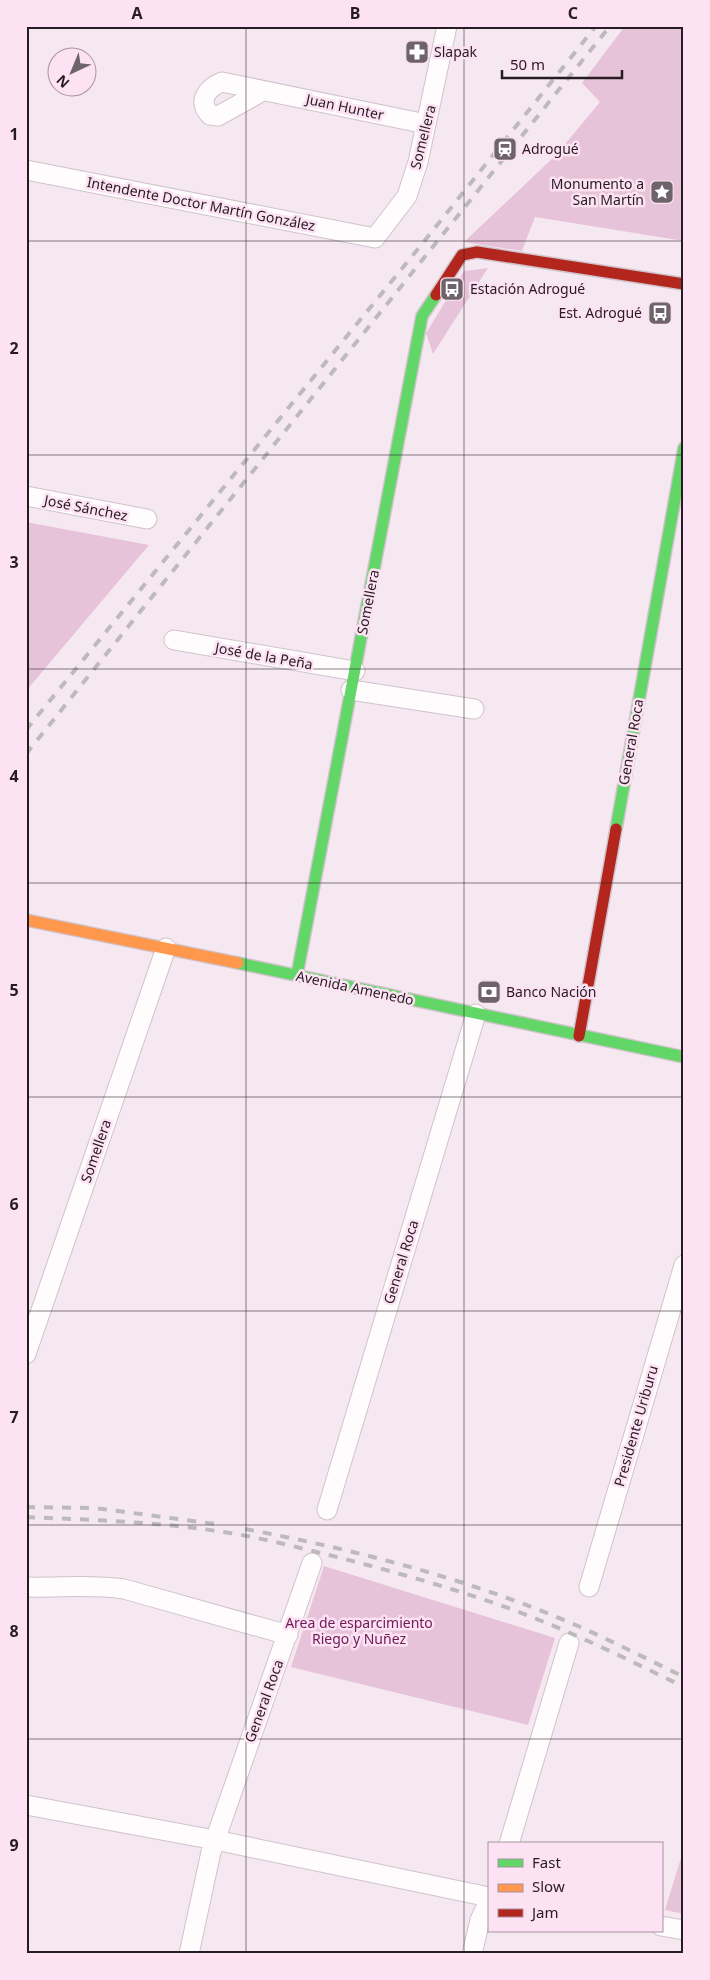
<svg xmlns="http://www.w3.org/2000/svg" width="710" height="1980" viewBox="0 0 710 1980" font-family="'Noto Sans',sans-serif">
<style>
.green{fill:#e7c3da}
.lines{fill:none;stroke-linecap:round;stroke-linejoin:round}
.street-casing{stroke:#d0c3cb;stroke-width:21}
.fast-casing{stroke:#d0c3cb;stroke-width:14}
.slow-casing{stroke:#d0c3cb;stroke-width:14}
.jam-casing{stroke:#d0c3cb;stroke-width:14}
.street{stroke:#fefcfd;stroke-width:19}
.fast{stroke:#63d668;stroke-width:11}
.slow{stroke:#ff974d;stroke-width:11}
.jam{stroke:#b3261e;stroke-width:11}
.rail{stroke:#bdbabc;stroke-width:4;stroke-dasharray:9 9;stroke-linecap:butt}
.grid{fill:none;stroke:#271c23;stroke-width:1;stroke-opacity:0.55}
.labels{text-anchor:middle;stroke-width:5;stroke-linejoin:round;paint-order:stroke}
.poi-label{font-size:14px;fill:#271c23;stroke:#fce2f2;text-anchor:start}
.street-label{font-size:14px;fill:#271c23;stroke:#fce2f2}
.park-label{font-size:14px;fill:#6f1959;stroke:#fce2f2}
.neatline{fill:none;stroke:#271c23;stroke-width:2}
.grid-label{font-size:16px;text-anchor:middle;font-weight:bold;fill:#271c23}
</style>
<rect width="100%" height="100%" fill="#f6e8f1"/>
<path class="green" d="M 625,26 L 684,26 L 684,241 L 535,217 L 522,251 L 464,242 L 556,155 L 600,102 L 582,83 Z
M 488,268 L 433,354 L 426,333 L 464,271 Z
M 26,522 L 149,545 L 26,691 Z
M 324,1566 L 555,1638 L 528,1725 L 291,1667 Z
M 684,1848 L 684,1914 L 665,1910 Z"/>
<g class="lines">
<g class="street-casing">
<path id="street" d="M 263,91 L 218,116 L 210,115 C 197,101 207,88 222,82 L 426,124
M 26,170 L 375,238 L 407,196 L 418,162 L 447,26
M 26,496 L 147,519
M 174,640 L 355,671
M 351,690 L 474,709
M 26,1354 L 166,948
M 327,1510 L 476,1014
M 26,1587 C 59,1588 91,1584 124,1589 L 288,1635
M 589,1587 L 684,1265
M 26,1805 L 215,1840 L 489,1897
M 509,1844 L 569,1643
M 661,1926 L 684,1930
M 189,1954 L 211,1852 L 312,1563
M 472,1954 L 480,1920 L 489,1901"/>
</g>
<g class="fast-casing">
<path id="fast" d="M 616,829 L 684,448
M 238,963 L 684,1057
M 297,975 L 422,316 L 436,295"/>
</g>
<g class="slow-casing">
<path id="slow" d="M 26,920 L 238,963"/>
</g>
<g class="jam-casing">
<path id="jam" d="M 436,295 L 462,255 L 477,252 L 684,284
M 579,1036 L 616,829"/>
</g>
<use href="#street" class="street"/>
<use href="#fast" class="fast"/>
<use href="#slow" class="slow"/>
<use href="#jam" class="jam"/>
<path class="rail" d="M 26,730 L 422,244 L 596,26
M 26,754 L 610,26
M 26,1507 L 95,1508 L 223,1525
M 26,1517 C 94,1520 163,1522 230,1533 C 267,1539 304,1549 341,1558 C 387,1570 434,1583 479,1598 C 550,1621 617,1654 684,1687
M 245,1529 C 358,1550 472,1580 578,1626 C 614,1642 649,1660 684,1677"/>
</g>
<path class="grid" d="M 246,26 L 246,1954M 464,26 L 464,1954M 26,241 L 684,241M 26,455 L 684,455M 26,669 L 684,669M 26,883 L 684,883M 26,1097 L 684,1097M 26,1311 L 684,1311M 26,1525 L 684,1525M 26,1739 L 684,1739"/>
<defs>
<g id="pharmacy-square" transform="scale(1.25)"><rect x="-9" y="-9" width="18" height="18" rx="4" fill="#6f636b" stroke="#fce2f2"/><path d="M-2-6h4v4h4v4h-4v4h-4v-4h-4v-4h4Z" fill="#fff"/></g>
<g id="station-square" transform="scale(1.25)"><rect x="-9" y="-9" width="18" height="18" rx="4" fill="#6f636b" stroke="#fce2f2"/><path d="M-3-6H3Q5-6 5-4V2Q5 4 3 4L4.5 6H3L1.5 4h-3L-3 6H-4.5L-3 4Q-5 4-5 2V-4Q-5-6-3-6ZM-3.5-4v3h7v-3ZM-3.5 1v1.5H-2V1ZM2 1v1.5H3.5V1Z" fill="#fff"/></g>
<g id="sight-square" transform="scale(1.25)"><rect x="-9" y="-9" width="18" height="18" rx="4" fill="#6f636b" stroke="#fce2f2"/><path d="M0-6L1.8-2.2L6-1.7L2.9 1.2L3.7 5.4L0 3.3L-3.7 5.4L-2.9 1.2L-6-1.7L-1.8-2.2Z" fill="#fff"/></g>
<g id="bus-square" transform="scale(1.25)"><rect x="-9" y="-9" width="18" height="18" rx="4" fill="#6f636b" stroke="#fce2f2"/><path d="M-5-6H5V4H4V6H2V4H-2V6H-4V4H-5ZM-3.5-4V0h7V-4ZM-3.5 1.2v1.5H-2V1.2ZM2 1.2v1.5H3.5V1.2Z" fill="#fff"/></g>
<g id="bank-square" transform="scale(1.25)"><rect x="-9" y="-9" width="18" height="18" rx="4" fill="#6f636b" stroke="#fce2f2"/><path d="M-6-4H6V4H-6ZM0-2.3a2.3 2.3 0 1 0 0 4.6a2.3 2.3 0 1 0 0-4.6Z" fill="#fff"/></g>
</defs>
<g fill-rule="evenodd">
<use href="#pharmacy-square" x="417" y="52"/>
<use href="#station-square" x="505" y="149"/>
<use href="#sight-square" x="662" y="192"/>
<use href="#bus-square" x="452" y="289"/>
<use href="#bus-square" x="660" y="313"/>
<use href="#bank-square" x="489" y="992"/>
</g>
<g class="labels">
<g class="poi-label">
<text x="434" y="57">Slapak</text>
<text x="522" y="154">Adrogué</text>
<text x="644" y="189" text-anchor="end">Monumento a<tspan x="644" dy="16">San Martín</tspan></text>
<text x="470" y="294">Estación Adrogué</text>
<text x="642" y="318" text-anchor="end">Est. Adrogué</text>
<text x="506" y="997">Banco Nación</text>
</g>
<g class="street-label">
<text transform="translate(345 107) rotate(12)" y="5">Juan Hunter</text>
<text transform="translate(423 137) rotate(-76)" y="5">Somellera</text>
<text transform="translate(201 204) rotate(11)" y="5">Intendente Doctor Martín González</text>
<text transform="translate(86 508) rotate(11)" y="5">José Sánchez</text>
<text transform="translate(368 602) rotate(-79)" y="5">Somellera</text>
<text transform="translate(264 656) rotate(10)" y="5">José de la Peña</text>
<text transform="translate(631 742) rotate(-80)" y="5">General Roca</text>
<text transform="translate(355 988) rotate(12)" y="5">Avenida Amenedo</text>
<text transform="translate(96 1151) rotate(-71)" y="5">Somellera</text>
<text transform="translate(401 1262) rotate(-73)" y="5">General Roca</text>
<text transform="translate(636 1426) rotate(-74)" y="5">Presidente Uriburu</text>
<text transform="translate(264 1701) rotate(-70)" y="5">General Roca</text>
</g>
<g class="park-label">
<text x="359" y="1628">Area de esparcimiento<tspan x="359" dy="16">Riego y Nuñez</tspan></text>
</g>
</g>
<rect width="710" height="1980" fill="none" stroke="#fce2f2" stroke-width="55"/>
<rect x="488" y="1842" width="175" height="90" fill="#fce2f2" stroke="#a7939f"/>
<rect x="498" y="1859" width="25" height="8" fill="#63d668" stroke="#a7939f"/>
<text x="532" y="1868" font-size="15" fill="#271c23">Fast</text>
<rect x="498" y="1884" width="25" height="8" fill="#ff974d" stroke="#a7939f"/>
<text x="532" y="1892" font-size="15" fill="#271c23">Slow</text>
<rect x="498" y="1909" width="25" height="8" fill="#b3261e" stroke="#a7939f"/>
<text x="532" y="1918" font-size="15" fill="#271c23">Jam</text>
<g transform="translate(72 72) rotate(224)"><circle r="24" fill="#fce2f2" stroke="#a7939f"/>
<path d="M0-4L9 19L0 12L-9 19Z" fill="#6f636b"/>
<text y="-8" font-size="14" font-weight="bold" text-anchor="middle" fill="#271c23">N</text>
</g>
<path d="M502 70v8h120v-8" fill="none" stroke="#271c23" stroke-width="2.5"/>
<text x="510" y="70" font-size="15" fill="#271c23" stroke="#fce2f2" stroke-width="4" paint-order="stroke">50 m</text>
<rect x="28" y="28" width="654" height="1924" class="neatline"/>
<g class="grid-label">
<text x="137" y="19">A</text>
<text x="355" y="19">B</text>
<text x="573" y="19">C</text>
<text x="14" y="140">1</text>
<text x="14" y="354">2</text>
<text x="14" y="568">3</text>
<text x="14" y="782">4</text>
<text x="14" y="996">5</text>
<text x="14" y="1210">6</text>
<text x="14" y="1423">7</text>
<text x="14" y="1637">8</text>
<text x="14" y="1851">9</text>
</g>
</svg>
